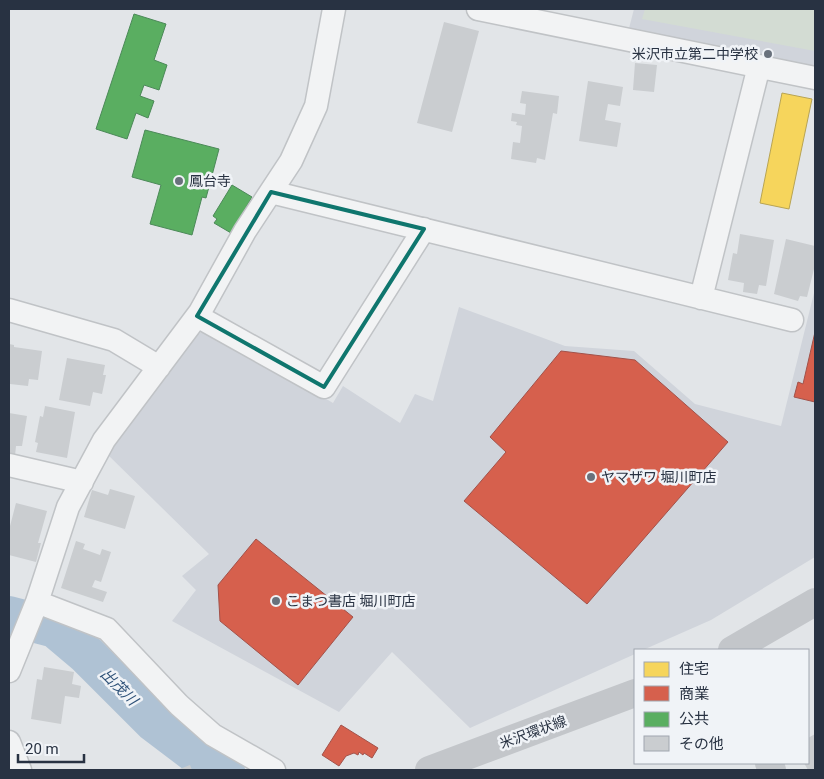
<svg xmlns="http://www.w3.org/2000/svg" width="824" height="779" viewBox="0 0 824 779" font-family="Roboto,'Noto Sans JP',sans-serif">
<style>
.built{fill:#d0d4db}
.green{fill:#d3dcd3}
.homes{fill:#f6d55c;stroke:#b8a454}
.shops{fill:#d6604d;stroke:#a2524a}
.public{fill:#5aae61;stroke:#4b8958}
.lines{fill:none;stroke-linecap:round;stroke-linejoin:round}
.river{stroke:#afc2d4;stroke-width:40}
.building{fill:#cacdd0}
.street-casing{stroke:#c0c3c6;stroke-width:25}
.street{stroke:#f2f3f4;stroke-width:22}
.secondary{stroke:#c3c6ca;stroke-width:28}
.marked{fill:none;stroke:#0f766e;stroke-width:4;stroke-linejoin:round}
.poi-dot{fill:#69717c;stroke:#f0f3f7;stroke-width:2}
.labels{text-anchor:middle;stroke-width:5;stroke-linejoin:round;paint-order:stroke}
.poi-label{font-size:14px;fill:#283242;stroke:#f0f3f7;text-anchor:start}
.street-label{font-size:14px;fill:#283242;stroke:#f0f3f7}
.water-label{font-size:15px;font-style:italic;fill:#2f5279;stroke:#f0f3f7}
</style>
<rect width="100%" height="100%" fill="#e2e5e8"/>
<path class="built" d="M 634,9 L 815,9 L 815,72 L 627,36 Z
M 815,289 L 815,557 L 711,620 L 643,650 L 635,650 L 635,654 L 470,728 L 392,652 L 339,712 L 172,621 L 196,590 L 182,576 L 209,554 L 106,453 L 193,336 L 210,329 L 333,403 L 343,386 L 400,423 L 415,394 L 433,401 L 459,307 L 565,346 L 634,351 L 695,404 L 781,426 Z"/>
<path class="green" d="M 645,9 L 815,9 L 815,51 L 642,19 Z"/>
<path class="homes" d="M 782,93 L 812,99 L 789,209 L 760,203 Z"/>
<path class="shops" d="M 815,332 L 815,402 L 794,397 L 798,382 L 803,384 Z
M 561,351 L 635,360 L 728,442 L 587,604 L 464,501 L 506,452 L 490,437 Z
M 256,539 L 353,617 L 298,685 L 220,621 L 218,585 Z
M 341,725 L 378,748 L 372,758 L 364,753 L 363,755 L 359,752 L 358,755 L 354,753 L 346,756 L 339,766 L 322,755 Z"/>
<path class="public" d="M 134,14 L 166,24 L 154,60 L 167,65 L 159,90 L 144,85 L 140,96 L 154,101 L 148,118 L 136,113 L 127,139 L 96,129 Z
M 145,130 L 219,149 L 206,198 L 202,197 L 192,235 L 150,224 L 161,185 L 132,177 Z
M 232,185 L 252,197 L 231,233 L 214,223 L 217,219 L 213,216 Z"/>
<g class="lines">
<path class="river" d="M 9,616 L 55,628 L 87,655 L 154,722 L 208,763 L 225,770"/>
</g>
<path class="building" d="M 444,22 L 479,31 L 452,132 L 417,123 Z
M 635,63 L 657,65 L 654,92 L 633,90 Z
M 588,81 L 623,87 L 620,106 L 608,104 L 605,120 L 621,123 L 617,147 L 579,141 Z
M 522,91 L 559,96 L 557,114 L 553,113 L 545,160 L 537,158 L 536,163 L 511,159 L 513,142 L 520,143 L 522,126 L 516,125 L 517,122 L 511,121 L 512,113 L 525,115 L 526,104 L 520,103 Z
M 740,234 L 774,240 L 766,286 L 759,285 L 757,294 L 743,292 L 744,283 L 728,280 L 733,253 L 737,254 Z
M 786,239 L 815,246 L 815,265 L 807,297 L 800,296 L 798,301 L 774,294 Z
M 9,344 L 14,345 L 14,347 L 42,351 L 38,380 L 29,379 L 28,386 L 10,384 Z
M 67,358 L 105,365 L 103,375 L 106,375 L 102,394 L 93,392 L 90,406 L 59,400 Z
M 45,406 L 75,412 L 67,458 L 36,452 L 38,443 L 35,442 L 40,416 L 43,417 Z
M 9,413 L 27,416 L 22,446 L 16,446 L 15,456 L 9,455 Z
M 110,489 L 135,496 L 125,529 L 84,517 L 92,490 L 108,495 Z
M 16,503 L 47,511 L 38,543 L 41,543 L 36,562 L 9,555 L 9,530 Z
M 76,541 L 85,544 L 83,549 L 100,555 L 102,549 L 111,552 L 101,582 L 95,580 L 92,587 L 107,592 L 103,602 L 61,588 Z
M 44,667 L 74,672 L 72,684 L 81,686 L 79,698 L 65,696 L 61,724 L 31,719 L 37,679 L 42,680 Z
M 815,734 L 815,770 L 808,770 L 804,763 L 808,763 L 808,738 Z
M 190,765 L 192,770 L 177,770 Z"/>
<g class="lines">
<g class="street-casing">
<path id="street" d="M 478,9 L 815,78
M 271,192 L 792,320
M 701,298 L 759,66
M 9,310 L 114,340 L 159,367
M 197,316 L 324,387 L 424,229
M 9,465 L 82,482
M 37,602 L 107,629 L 179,705 L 213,735 L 274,770
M 9,671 L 37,602 L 68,507 L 104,440 L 200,312 L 245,231 L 291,161 L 316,106 L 334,9
M 9,742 L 20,770"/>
</g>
<use href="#street" class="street"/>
<path class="secondary" d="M 732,650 L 815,602
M 769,763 L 772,770
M 429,770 L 635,693"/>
</g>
<path class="marked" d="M 271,192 L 424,229 L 324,387 L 197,316 Z"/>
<g class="poi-dot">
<circle cx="768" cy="54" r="5"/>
<circle cx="179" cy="181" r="5"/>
<circle cx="591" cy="477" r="5"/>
<circle cx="276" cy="601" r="5"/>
</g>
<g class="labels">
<g class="poi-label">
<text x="758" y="59" text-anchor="end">米沢市立第二中学校</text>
<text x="189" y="186">鳳台寺</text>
<text x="601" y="482">ヤマザワ 堀川町店</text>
<text x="286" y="606">こまつ書店 堀川町店</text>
</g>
<g class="street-label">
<text transform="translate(533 732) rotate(-20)" y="5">米沢環状線</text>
</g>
<g class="water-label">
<text transform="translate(119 687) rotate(45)" y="5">出茂川</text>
</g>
</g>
<rect width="824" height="779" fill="none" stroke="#283242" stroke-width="20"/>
<rect x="634" y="649" width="175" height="115" fill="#f0f3f7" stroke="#a0a6af"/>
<rect x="644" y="662" width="25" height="15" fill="#f6d55c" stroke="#a0a6af"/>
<text x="679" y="674" font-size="15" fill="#283242">住宅</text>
<rect x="644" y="686" width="25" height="15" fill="#d6604d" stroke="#a0a6af"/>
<text x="679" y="699" font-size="15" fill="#283242">商業</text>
<rect x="644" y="712" width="25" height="15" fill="#5aae61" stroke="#a0a6af"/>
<text x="679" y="724" font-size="15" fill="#283242">公共</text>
<rect x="644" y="736" width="25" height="15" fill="#cacdd0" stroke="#a0a6af"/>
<text x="679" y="749" font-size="15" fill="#283242">その他</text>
<path d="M18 754v8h66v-8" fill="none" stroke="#283242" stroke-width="2.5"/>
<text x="25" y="754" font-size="15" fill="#283242" stroke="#f0f3f7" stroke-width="4" paint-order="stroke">20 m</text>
</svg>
